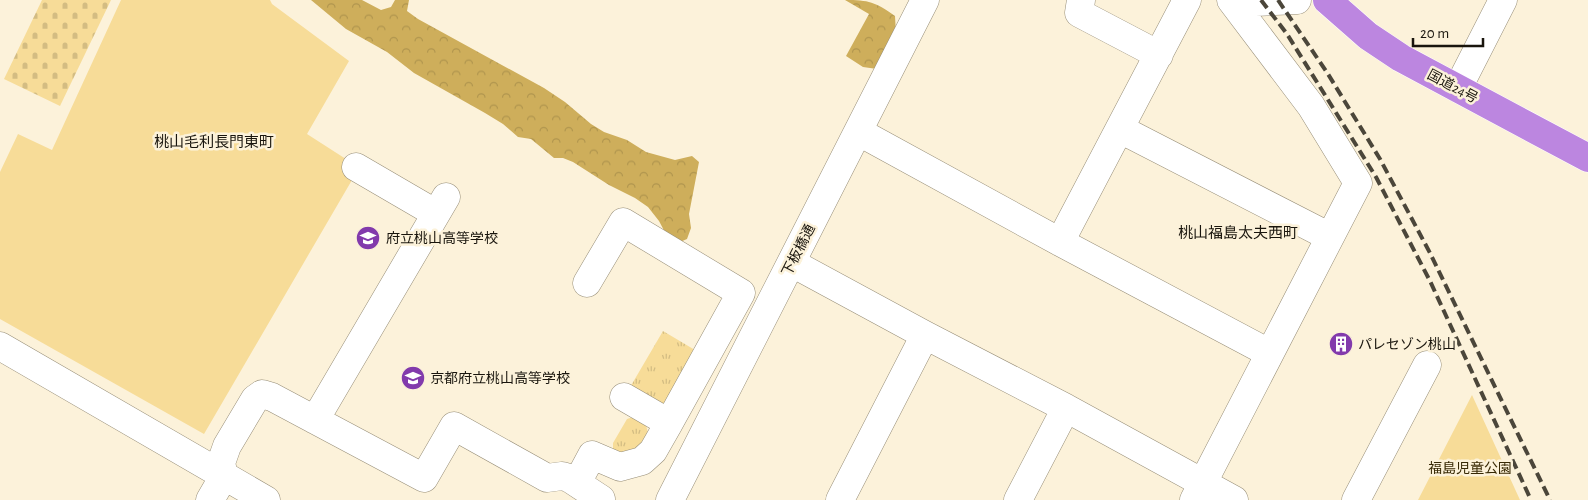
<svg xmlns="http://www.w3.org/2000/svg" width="1588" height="500" viewBox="0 0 1588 500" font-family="'Alegreya Sans','Noto Sans JP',sans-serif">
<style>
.grass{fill:url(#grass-tufts)}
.forest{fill:url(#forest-crowns)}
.cemetery{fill:url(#cemetery-stones)}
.park{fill:#f7dc98}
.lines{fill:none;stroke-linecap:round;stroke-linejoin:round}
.minor-casing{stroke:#978e78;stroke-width:29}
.highway-casing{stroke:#fff;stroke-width:29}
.minor{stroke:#fff;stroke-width:28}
.highway{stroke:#bc86e0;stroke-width:28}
.rail{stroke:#4b463a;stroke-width:4;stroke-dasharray:10 5;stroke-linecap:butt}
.labels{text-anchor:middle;stroke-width:5;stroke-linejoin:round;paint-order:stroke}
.street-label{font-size:14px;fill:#19150d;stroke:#fcf2da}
.poi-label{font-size:14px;fill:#19150d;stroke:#fcf2da;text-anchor:start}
.park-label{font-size:14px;fill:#372904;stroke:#fcf2da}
.neighbourhood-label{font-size:15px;fill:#19150d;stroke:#fcf2da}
</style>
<defs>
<pattern id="grass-tufts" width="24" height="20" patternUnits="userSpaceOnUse" patternTransform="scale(1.25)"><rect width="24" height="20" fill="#f7dc98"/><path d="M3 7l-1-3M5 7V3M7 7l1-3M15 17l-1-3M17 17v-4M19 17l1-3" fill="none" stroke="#d3bc82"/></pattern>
<pattern id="forest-crowns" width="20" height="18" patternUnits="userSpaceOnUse" patternTransform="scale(1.25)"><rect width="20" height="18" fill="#ceae5b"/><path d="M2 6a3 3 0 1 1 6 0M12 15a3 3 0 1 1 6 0" fill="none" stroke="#b0954e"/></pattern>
<pattern id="cemetery-stones" width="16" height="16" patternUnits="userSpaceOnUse" patternTransform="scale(1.25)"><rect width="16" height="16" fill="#f7dc98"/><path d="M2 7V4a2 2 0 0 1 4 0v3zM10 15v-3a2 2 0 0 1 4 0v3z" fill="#d3bc82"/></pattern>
</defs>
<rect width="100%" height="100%" fill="#fcf2da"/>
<path class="grass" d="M 663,331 L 700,353 L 666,411 L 629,389 Z
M 636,416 L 645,421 L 648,433 L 637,454 L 625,457 L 613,449 L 613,443 L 627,419 Z"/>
<path class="forest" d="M 311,0 L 362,0 L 381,10 L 391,7 L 395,0 L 409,0 L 407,11 L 418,19 L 544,88 L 565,102 L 591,124 L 604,132 L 627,140 L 646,152 L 675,160 L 692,156 L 699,162 L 689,214 L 691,228 L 687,239 L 680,242 L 668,238 L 659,221 L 648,207 L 635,198 L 609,185 L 573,162 L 563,158 L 554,158 L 531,139 L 518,137 L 503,124 L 485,113 L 414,73 L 387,52 L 346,29 Z
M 845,0 C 869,0 875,2 895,16 L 896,34 L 877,69 L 863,67 L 846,56 L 869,14 Z"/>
<path class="cemetery" d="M 42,0 L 111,0 L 60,106 L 4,79 Z"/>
<path class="park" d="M 121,0 L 270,0 L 272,4 L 349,61 L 307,134 L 349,161 L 352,180 L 204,434 L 0,319 L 0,172 L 18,134 L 52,150 Z
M 1472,395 L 1520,500 L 1418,500 Z"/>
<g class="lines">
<g class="minor-casing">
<path id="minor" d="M 1081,0 L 1079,13 L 1159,55
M 1234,3 L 1297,0
M 1458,88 L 1503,0
M 1120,129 L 1330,237
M 859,132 L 1060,242 L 1269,353
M 356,167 L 435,213
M 1060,242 L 1187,0
M 792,263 L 925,335 L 1066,408 L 1234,500
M 587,283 L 623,222 L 741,293 L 669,423
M 0,346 L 266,500
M 315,420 L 446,197
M 577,483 L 592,455 L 620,467 L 642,461 L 653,451 L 669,423 L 624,397
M 210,500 L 224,476 L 221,463 L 227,446 L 255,399 L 262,394 L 272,397 L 424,478 L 454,426 L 547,478 L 562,476 L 569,478 L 601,499 L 600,500
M 670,500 L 925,0
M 840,500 L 925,335
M 1018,500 L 1066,408
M 1194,500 L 1358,183 L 1311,106 L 1231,0
M 1356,500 L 1427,365"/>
</g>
<g class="highway-casing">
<path id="highway" d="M 1327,0 L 1368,36 L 1401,58 L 1588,158"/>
</g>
<use href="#minor" class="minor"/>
<use href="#highway" class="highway"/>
<path class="rail" d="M 1261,0 L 1287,34 L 1376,177 L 1430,281 L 1531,500
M 1278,0 L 1328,74 L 1380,159 L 1430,253 L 1550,500"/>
</g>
<defs>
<g id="school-disc" transform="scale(1.25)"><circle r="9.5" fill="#823aac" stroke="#fcf2da"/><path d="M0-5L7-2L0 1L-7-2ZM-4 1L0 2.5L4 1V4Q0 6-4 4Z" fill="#fff"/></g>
<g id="building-disc" transform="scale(1.25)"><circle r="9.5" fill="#823aac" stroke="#fcf2da"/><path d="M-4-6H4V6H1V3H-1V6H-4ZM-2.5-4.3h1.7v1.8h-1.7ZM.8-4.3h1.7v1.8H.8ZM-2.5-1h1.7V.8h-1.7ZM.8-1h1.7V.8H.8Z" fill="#fff"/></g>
</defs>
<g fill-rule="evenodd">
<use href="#school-disc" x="368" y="238"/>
<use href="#building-disc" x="1341" y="344"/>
<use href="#school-disc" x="413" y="378"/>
</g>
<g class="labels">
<g class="street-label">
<text transform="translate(1453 86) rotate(28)" y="5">国道24号</text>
<text transform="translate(798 250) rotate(-63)" y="5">下板橋通</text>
</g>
<g class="poi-label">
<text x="386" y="243">府立桃山高等学校</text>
<text x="1358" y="349">パレセゾン桃山</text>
<text x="430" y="383">京都府立桃山高等学校</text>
</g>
<g class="park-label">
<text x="1470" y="473">福島児童公園</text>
</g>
<g class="neighbourhood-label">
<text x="214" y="147">桃山毛利長門東町</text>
<text x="1238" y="238">桃山福島太夫西町</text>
</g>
</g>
<path d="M1413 38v8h70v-8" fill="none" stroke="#19150d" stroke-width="2.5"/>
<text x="1420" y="38" font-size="15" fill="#19150d" stroke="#fcf2da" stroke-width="4" paint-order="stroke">20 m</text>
</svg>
